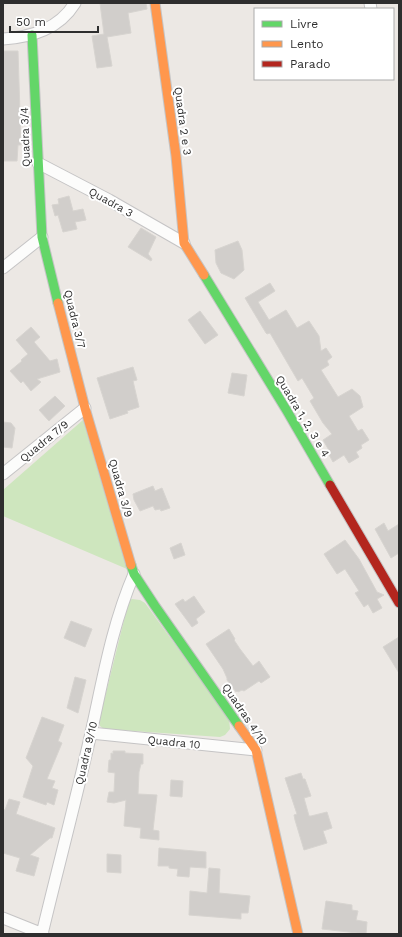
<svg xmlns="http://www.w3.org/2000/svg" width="402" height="937" viewBox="0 0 402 937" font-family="'Work Sans',sans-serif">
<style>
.green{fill:#cee6be}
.building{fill:#d1cecb;stroke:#d7d4d0}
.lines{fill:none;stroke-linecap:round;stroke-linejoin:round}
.street-casing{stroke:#c5c4c5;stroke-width:13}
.fast-casing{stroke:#c5c4c5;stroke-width:11}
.slow-casing{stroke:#c5c4c5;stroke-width:11}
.jam-casing{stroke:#c5c4c5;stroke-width:11}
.street{stroke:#fcfcfb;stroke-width:11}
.fast{stroke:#63d668;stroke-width:9}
.slow{stroke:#ff974d;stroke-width:9}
.jam{stroke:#b3261e;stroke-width:9}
.labels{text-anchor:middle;stroke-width:4;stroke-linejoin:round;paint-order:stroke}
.street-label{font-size:11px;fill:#2e2e2e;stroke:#fff}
</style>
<rect width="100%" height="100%" fill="#ece8e4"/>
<path class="green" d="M 83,420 L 127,569 L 3,516 L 3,490 Z
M 132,599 L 140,600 L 145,603 L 229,719 L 230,729 L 225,735 L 220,737 L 104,729 L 100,726 L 99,721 L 129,600 Z"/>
<path class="building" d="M 100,3 L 146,3 L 147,9 L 128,13 L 131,33 L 107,37 L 112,66 L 97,68 L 92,36 L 104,34 Z
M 3,51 L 18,51 L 21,145 L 18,145 L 17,161 L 4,161 Z
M 69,196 L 73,211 L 83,209 L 86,220 L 75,222 L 77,229 L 63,232 L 58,215 L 55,216 L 52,205 L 59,204 L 58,199 Z
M 141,228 L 156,237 L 148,254 L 152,259 L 151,261 L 128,247 Z
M 238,241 L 242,250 L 244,270 L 234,279 L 221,273 L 216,263 L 215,250 Z
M 270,283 L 275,291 L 258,302 L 269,320 L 286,310 L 297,328 L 309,321 L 319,336 L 321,351 L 326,348 L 332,357 L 327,361 L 329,365 L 321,370 L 338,397 L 352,389 L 360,396 L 363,407 L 349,416 L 358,431 L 362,429 L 369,440 L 361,445 L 362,448 L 356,452 L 359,457 L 349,463 L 344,455 L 333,462 L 328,453 L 330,452 L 323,440 L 332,434 L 323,423 L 310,401 L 314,398 L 302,378 L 298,381 L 270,333 L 267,334 L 266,333 L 245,298 Z
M 200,311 L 218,335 L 205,344 L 188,320 Z
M 31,327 L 40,337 L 34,342 L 50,361 L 57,359 L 60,372 L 37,379 L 41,382 L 31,391 L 23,381 L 21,383 L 10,371 L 22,361 L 21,360 L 28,354 L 16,340 Z
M 133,367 L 137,380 L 133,381 L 139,407 L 127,411 L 128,413 L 110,419 L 97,378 Z
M 232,373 L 247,375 L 244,396 L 228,393 Z
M 55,396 L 65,406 L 49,421 L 39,410 Z
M 3,422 L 11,423 L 15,428 L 12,448 L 3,447 Z
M 153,486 L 155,491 L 162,488 L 170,508 L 161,511 L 160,509 L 155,510 L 153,506 L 140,511 L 134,500 L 133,494 Z
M 384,523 L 388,531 L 399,524 L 399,553 L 391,558 L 375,529 Z
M 345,540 L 359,559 L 377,592 L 384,595 L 377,599 L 382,608 L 373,613 L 368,604 L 364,607 L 355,593 L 359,591 L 345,569 L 337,574 L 324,554 Z
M 181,543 L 185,555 L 174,559 L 170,548 Z
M 194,596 L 205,612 L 196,619 L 198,623 L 192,627 L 175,604 L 183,599 L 185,602 Z
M 71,621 L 92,629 L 85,647 L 64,638 Z
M 229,629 L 235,639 L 234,640 L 240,649 L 253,666 L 259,661 L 270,677 L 261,683 L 259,681 L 244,691 L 242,690 L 238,692 L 237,691 L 236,692 L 227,680 L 227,678 L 223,669 L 206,644 Z
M 399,637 L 399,673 L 383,647 Z
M 75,677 L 86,680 L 78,713 L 67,708 Z
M 42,717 L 64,725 L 58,741 L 62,743 L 47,779 L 55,781 L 52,788 L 58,790 L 54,805 L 47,802 L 46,805 L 23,797 L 33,766 L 26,758 Z
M 113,751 L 125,751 L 125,753 L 143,754 L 143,764 L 141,764 L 139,772 L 138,794 L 157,795 L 153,830 L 159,831 L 159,840 L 140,838 L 141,828 L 124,826 L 126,800 L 114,803 L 107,802 L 109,792 L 114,792 L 115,773 L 108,772 L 109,760 L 111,760 L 111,753 L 113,754 Z
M 301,773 L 303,779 L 305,779 L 311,796 L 304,798 L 309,816 L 311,816 L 327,812 L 332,828 L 323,831 L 327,843 L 304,850 L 295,820 L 294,815 L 297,814 L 285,778 Z
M 171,780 L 183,781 L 182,797 L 170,796 Z
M 9,799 L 20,802 L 16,814 L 55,828 L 52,838 L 50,838 L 30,855 L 39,858 L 34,876 L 16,871 L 20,858 L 3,853 L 3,809 L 5,810 Z
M 159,848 L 206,852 L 206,868 L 190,867 L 189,877 L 177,876 L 178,869 L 169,868 L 169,866 L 158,866 Z
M 107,854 L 121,855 L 121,873 L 107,872 Z
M 209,868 L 220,869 L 219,893 L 250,896 L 248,913 L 241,913 L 241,919 L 189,915 L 190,891 L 207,893 Z
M 326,901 L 352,905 L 352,910 L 358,911 L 356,920 L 367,922 L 366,934 L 322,929 Z"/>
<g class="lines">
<g class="street-casing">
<path id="street" d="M 370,3 L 371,9
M 3,39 C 32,37 59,29 75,3
M 38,163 L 109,200 L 184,243
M 3,268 L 42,237
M 3,474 L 85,408
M 91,733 L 256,750
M 3,918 L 43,934
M 42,934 C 58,867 76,800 91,733 C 103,679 112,625 134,574"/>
</g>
<g class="fast-casing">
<path id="fast" d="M 32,35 L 42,237 L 58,303
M 204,275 L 287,411 L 330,485
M 131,565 L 134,574 L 155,606 L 239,726"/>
</g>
<g class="slow-casing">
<path id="slow" d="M 155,3 L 176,156 L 184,243 L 204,275
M 58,303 L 85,408 L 131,565
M 239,726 L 256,750 L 298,934"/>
</g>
<g class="jam-casing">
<path id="jam" d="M 330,485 L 399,603"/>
</g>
<use href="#street" class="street"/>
<use href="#fast" class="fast"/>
<use href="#slow" class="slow"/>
<use href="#jam" class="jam"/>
</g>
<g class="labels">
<g class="street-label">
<text transform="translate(183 121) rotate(82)" y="4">Quadra 2 e 3</text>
<text transform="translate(25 137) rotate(-92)" y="4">Quadra 3/4</text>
<text transform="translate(111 202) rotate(29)" y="4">Quadra 3</text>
<text transform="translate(75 319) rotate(76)" y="4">Quadra 3/7</text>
<text transform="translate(303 416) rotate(59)" y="4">Quadra 1, 2, 3 e 4</text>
<text transform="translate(44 441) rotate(-39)" y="4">Quadra 7/9</text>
<text transform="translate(121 488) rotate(74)" y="4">Quadra 3/9</text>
<text transform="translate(245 714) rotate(56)" y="4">Quadras 4/10</text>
<text transform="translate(174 742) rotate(6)" y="4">Quadra 10</text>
<text transform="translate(86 753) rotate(-77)" y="4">Quadra 9/10</text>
</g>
</g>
<rect width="402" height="937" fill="none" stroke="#2e2e2e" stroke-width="8"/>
<rect x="254" y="8" width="140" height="72" fill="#ffffff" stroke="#ababab"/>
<rect x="262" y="21" width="20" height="6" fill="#63d668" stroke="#ababab"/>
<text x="290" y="28" font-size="12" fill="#2e2e2e">Livre</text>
<rect x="262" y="41" width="20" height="6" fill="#ff974d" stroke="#ababab"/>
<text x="290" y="48" font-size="12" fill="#2e2e2e">Lento</text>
<rect x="262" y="61" width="20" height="6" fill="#b3261e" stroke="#ababab"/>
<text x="290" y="68" font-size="12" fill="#2e2e2e">Parado</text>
<path d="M10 26v6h88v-6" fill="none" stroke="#2e2e2e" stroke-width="2"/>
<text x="16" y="26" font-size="12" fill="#2e2e2e" stroke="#ffffff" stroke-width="3" paint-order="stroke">50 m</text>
</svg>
